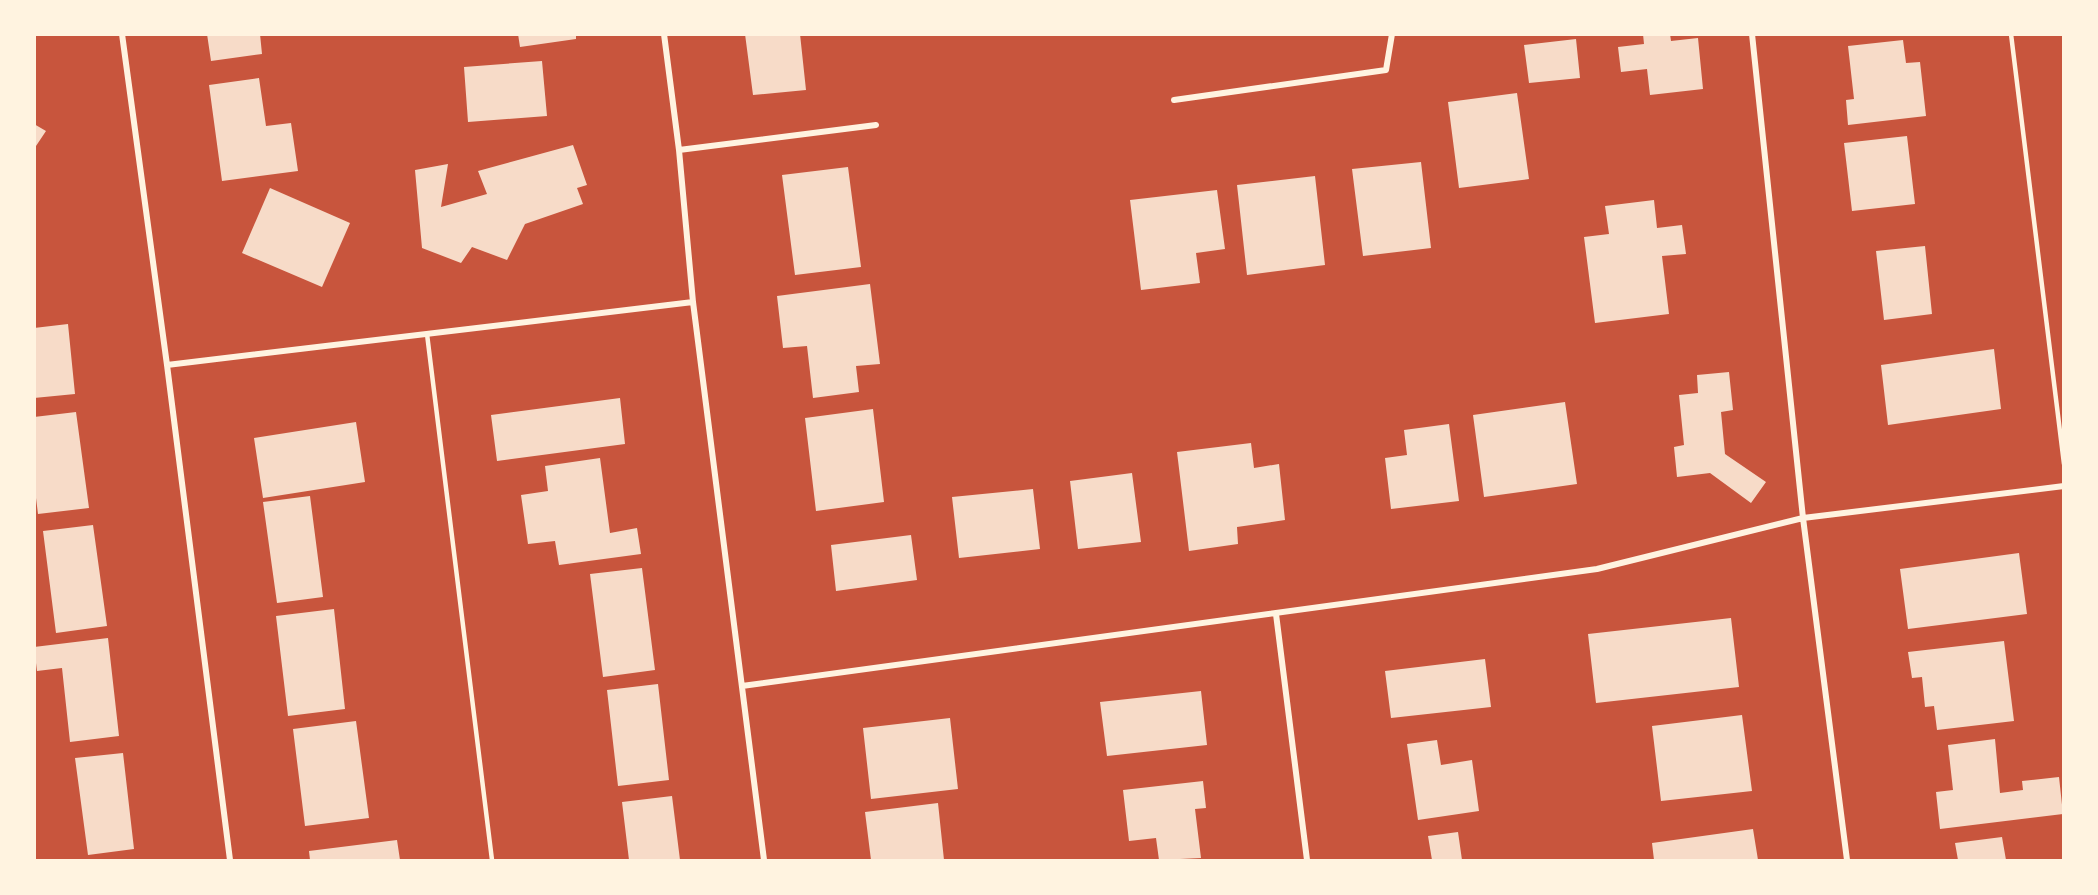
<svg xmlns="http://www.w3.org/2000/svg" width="2098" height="895" viewBox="0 0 2098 895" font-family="'Sofia Sans Condensed',sans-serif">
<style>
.building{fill:#f7dbc8}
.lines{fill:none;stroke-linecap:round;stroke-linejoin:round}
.service{stroke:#fff3e0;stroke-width:4.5}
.minor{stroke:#fff3e0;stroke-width:6}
</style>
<rect width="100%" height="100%" fill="#c8553d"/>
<path class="building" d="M 207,34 L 260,34 L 262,54 L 211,61 Z
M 518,34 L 576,34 L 576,39 L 520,47 Z
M 745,34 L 800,34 L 806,90 L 753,95 Z
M 1643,34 L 1670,34 L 1671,41 L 1698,38 L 1703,89 L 1650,95 L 1647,69 L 1621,72 L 1618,47 L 1644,44 Z
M 1576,39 L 1580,78 L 1529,83 L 1524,45 Z
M 1903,40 L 1906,63 L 1920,62 L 1926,116 L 1848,125 L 1846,100 L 1854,99 L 1848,46 Z
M 542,61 L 547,116 L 468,122 L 464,67 Z
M 259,78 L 266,126 L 291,123 L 298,171 L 222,181 L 209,85 Z
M 1517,93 L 1529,179 L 1459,188 L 1448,102 Z
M 34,124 L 46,131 L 34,149 Z
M 1907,136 L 1915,204 L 1852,211 L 1844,143 Z
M 573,145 L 587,185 L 577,188 L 583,204 L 525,224 L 507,260 L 472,247 L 461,263 L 422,248 L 415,170 L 448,164 L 441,207 L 487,194 L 478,171 Z
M 1421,162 L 1431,248 L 1363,256 L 1352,169 Z
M 848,167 L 861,267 L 795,275 L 782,175 Z
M 1315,176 L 1325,265 L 1247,275 L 1237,185 Z
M 270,188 L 350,223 L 322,287 L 242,253 Z
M 1217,190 L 1225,249 L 1196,253 L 1200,283 L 1141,290 L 1130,200 Z
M 1654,200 L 1657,228 L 1682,225 L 1686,254 L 1662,256 L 1669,314 L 1595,323 L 1584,237 L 1609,234 L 1605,206 Z
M 1925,246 L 1932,314 L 1884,320 L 1876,251 Z
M 870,284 L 880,364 L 856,366 L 859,392 L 813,398 L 807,346 L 783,348 L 777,296 Z
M 68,324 L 75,394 L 34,398 L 34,328 Z
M 1994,349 L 2001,409 L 1888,425 L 1881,365 Z
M 1729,372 L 1733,410 L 1721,412 L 1725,454 L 1766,482 L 1751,503 L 1710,473 L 1677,477 L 1674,447 L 1684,445 L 1679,395 L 1698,393 L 1697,375 Z
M 620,398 L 625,444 L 497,461 L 491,415 Z
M 1565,402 L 1577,484 L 1484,497 L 1473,415 Z
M 873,409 L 884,502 L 816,511 L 805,418 Z
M 76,412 L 89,508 L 38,514 L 34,482 L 34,417 Z
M 356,422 L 365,482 L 263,498 L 254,438 Z
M 1449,424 L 1459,501 L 1391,509 L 1385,458 L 1407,455 L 1404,430 Z
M 1251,443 L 1254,468 L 1279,464 L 1285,520 L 1237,527 L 1238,544 L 1189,551 L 1177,452 Z
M 600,458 L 610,533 L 637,528 L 641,554 L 559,565 L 555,541 L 528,544 L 521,495 L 548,491 L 545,466 Z
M 1132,473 L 1141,542 L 1078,549 L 1070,481 Z
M 1033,489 L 1040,549 L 959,558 L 952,497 Z
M 310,496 L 323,597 L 277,603 L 263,502 Z
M 93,525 L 107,626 L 56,633 L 43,531 Z
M 911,535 L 917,580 L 836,591 L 831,545 Z
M 2019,553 L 2027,614 L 1908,629 L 1900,569 Z
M 642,568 L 655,670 L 603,677 L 590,574 Z
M 334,609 L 345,709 L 288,716 L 276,616 Z
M 1731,618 L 1739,687 L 1596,703 L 1588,634 Z
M 108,638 L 119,736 L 70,742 L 62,668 L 37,671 L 34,647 Z
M 2004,641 L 2014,721 L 1937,730 L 1934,706 L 1925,707 L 1922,677 L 1912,678 L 1908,652 Z
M 1485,659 L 1491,707 L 1391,718 L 1385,671 Z
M 658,684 L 669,780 L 618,786 L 607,690 Z
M 1201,691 L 1207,745 L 1107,756 L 1100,702 Z
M 1742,715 L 1752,791 L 1661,801 L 1652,726 Z
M 950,718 L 958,789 L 871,799 L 863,728 Z
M 356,721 L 369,818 L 305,826 L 293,729 Z
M 1995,739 L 2000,793 L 2023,790 L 2022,781 L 2059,777 L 2063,814 L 1940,829 L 1936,792 L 1953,790 L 1948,745 Z
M 1437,740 L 1441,765 L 1472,760 L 1479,811 L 1418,820 L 1407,744 Z
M 123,753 L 134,849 L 88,855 L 75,758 Z
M 1203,781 L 1206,808 L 1195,809 L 1201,858 L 1159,860 L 1156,838 L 1129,841 L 1123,790 Z
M 672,796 L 680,860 L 629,860 L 622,802 Z
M 938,803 L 944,860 L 871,860 L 865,812 Z
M 1753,829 L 1758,860 L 1654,860 L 1652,843 Z
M 1458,832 L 1462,860 L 1432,860 L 1428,836 Z
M 2002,837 L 2006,860 L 1958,860 L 1955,843 Z
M 397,840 L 400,860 L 310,860 L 309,851 Z"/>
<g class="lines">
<path class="service" d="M 2011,34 L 2064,464
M 427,334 L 492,860"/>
<path class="minor" d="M 122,34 L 167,365 L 230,860
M 664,34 L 679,150 L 693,302 L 764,860
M 1752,34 L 1803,518 L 1847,860
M 1174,100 L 1386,70 L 1392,34
M 679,150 L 876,125
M 167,365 L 693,302
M 1276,614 L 1307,860
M 742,686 L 1597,569 L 1803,518 L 2064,486"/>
</g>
<rect width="2098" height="895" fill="none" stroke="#fff3e0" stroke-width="72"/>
</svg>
